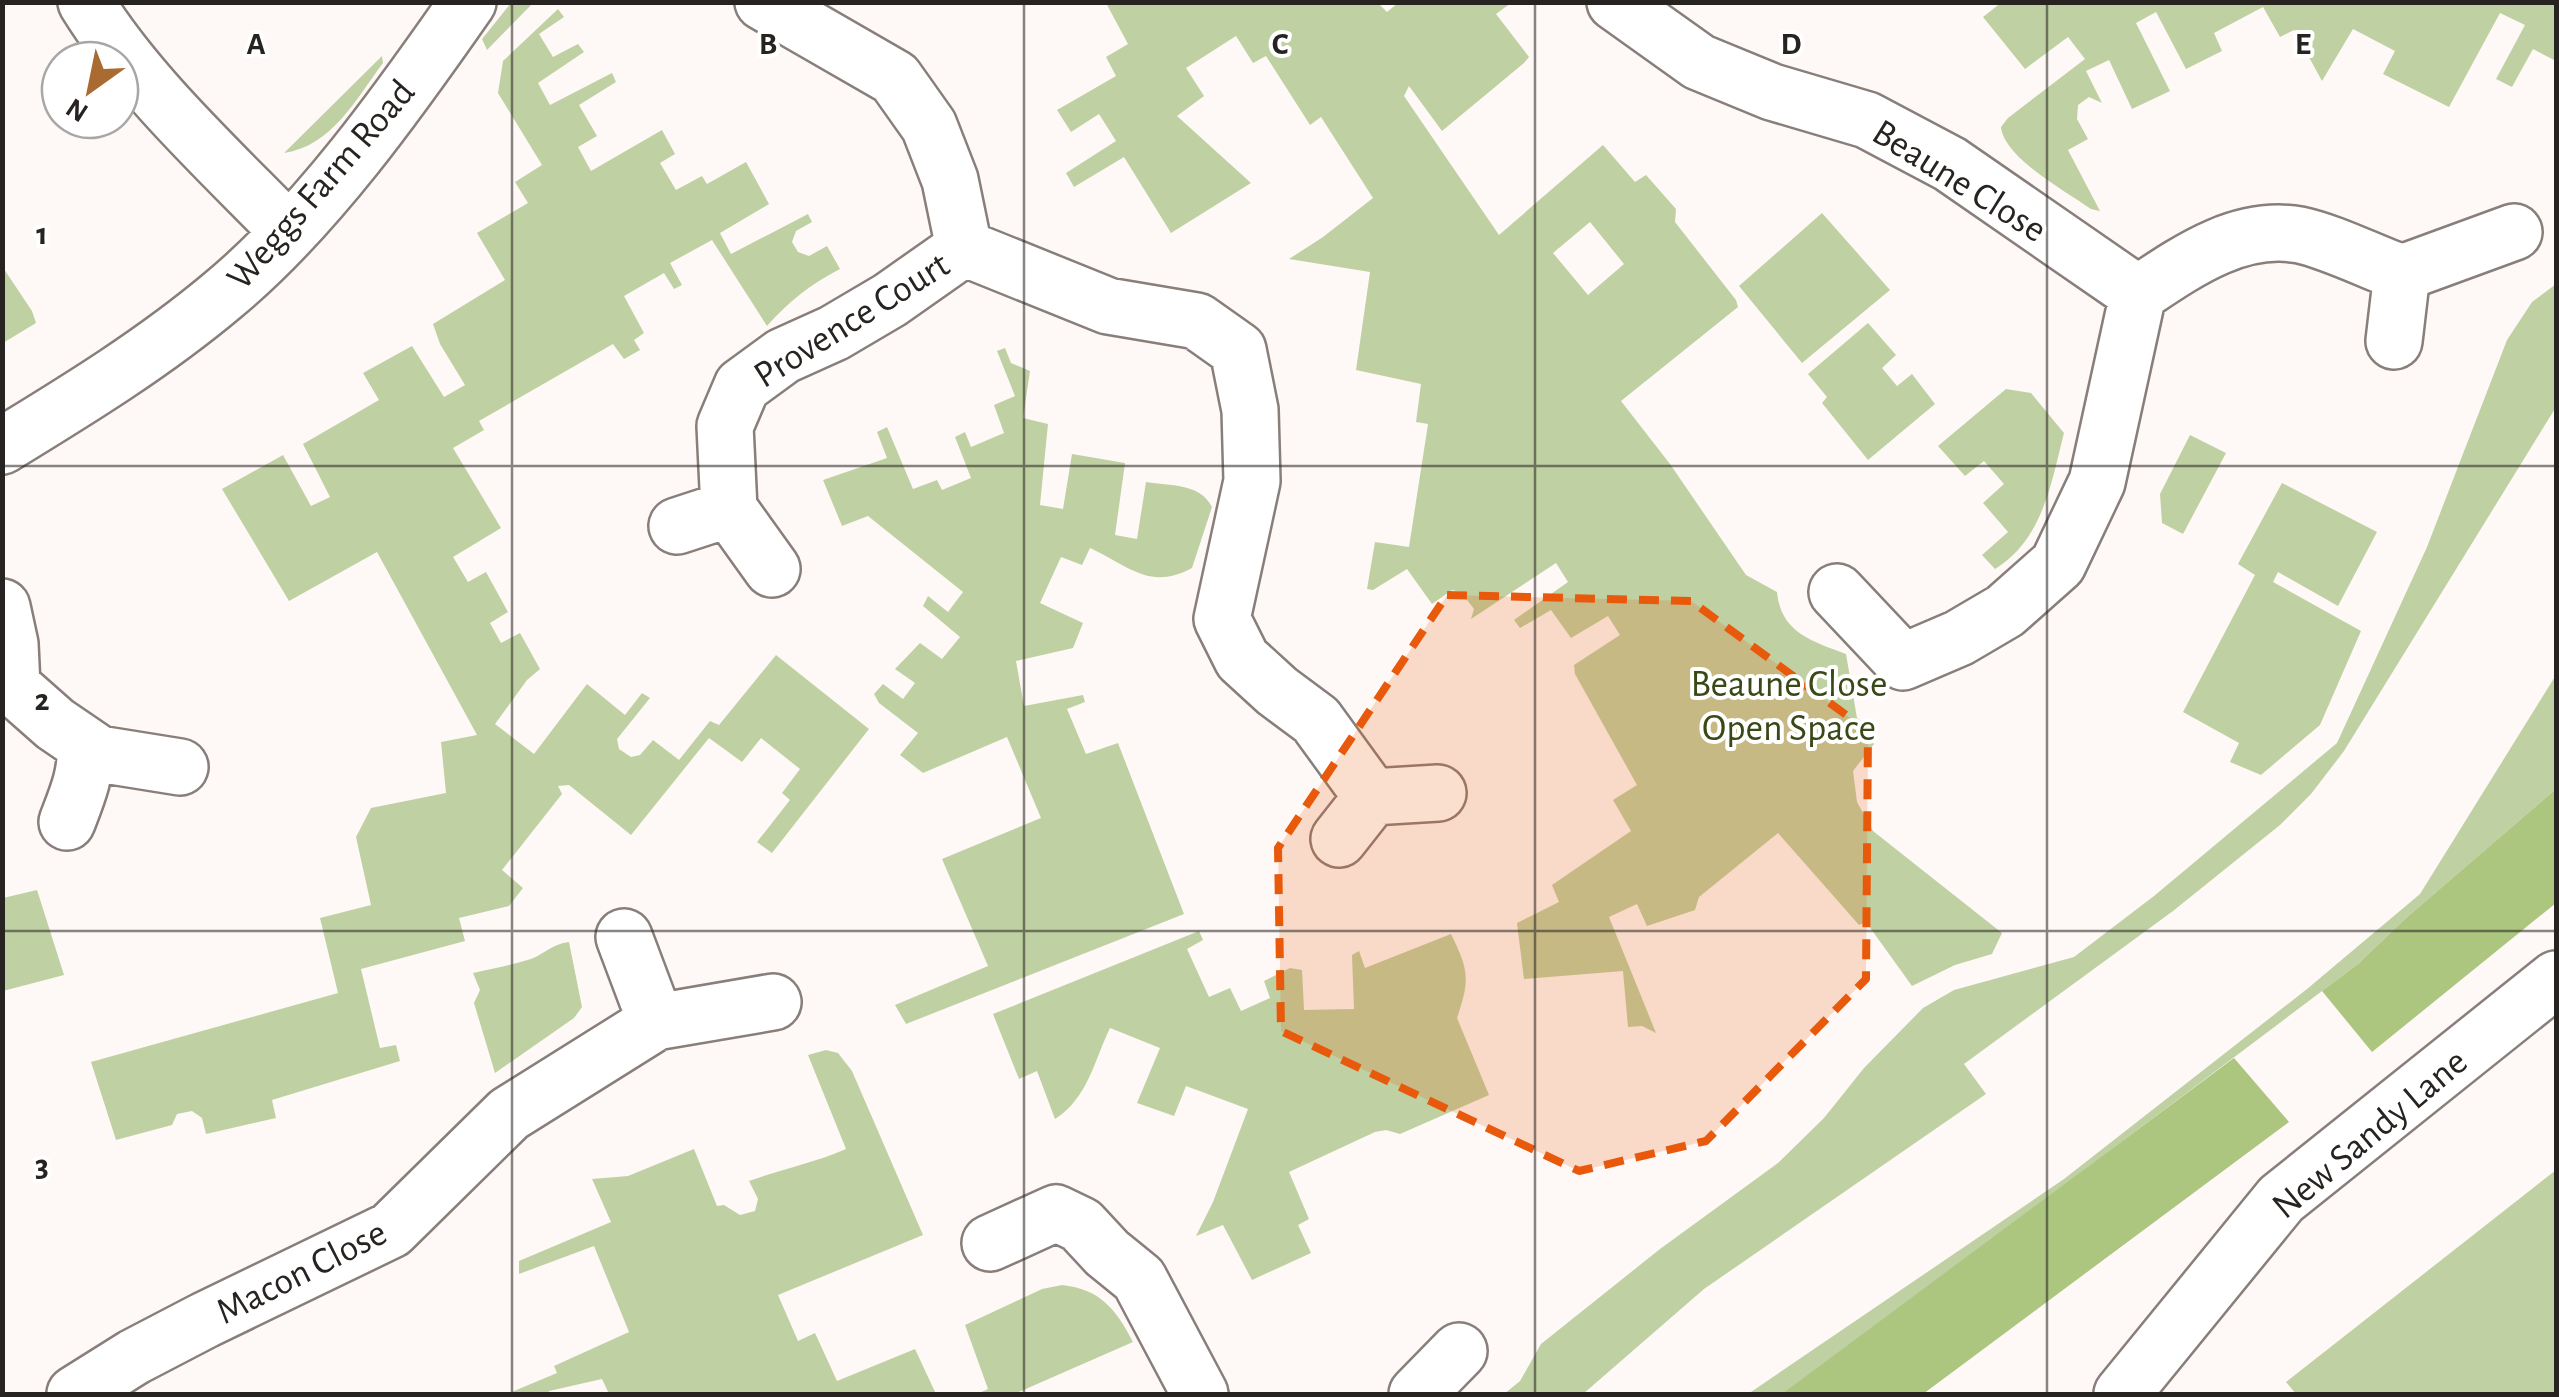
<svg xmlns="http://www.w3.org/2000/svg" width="2559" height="1397" viewBox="0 0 2559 1397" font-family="'Alegreya Sans',sans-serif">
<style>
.green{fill:#bfd1a2;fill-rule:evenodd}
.forest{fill:#acc57f}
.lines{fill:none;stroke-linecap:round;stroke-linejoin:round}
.minor-casing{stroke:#887e7a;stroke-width:60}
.minor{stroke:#fff;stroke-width:55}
.marked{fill:#e8590c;fill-opacity:0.2;stroke:#e8590c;stroke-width:8;stroke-dasharray:20 12;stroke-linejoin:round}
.grid{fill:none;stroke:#272321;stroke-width:2.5;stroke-opacity:0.55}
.labels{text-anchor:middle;stroke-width:8;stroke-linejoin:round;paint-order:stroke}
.street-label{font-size:38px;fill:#272321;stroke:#fff}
.park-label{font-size:38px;fill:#394816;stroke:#fff}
.grid-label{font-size:32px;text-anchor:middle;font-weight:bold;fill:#272321;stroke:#fff;stroke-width:8;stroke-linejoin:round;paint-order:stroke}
</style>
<rect width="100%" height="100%" fill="#fef9f7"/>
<path class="green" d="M 2002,2 L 2556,3 L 2556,61 L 2533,49 L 2512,87 L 2496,79 L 2525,25 L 2500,13 L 2449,107 L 2383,74 L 2395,51 L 2353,29 L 2322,81 L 2294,30 L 2280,37 L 2263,7 L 2214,33 L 2222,51 L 2186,69 L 2156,12 L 2136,23 L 2170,91 L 2132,109 L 2109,60 L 2086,71 L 2102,103 L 2089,97 L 2078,105 L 2077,119 L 2088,139 L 2068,150 L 2100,211 L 2091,209 C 2066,191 2004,158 2001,127 L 2008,118 L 2085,59 L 2068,37 L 2025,69 L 1983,17 Z
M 511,3 L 533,3 L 487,50 L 482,39 Z
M 1378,3 L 1387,12 L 1398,3 L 1511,3 L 1496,14 L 1529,57 L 1524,63 L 1442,131 L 1409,86 L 1404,96 L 1499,235 L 1603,145 L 1635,182 L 1646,175 L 1676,209 L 1675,222 L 1736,300 L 1738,307 L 1621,401 L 1670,464 L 1746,575 L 1777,592 C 1781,633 1812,641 1846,654 L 1857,718 L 1874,744 L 1853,771 L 1857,802 L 1873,831 L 2002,933 L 1992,954 L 1955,965 L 1912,986 L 1866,922 L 1859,925 L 1778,833 L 1699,897 L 1695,910 L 1647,926 L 1637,904 L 1609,917 L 1656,1033 L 1642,1026 L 1628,1027 L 1623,971 L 1524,979 L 1517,923 L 1559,902 L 1552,885 L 1631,831 L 1613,800 L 1637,785 L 1575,674 L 1574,665 L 1620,635 L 1608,616 L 1571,638 L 1551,610 L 1520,628 L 1514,620 L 1568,582 L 1556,563 L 1471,619 L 1474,609 L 1461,592 L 1452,590 L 1432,604 L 1407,569 L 1373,590 L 1367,589 L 1375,542 L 1409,547 L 1428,424 L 1416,422 L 1421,384 L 1356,370 L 1370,272 L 1289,259 L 1323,237 L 1373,198 L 1321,117 L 1310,125 L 1266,56 L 1253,63 L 1236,36 L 1186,68 L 1204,96 L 1177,116 L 1251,183 L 1171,233 L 1124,157 L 1074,187 L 1066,173 L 1116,141 L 1099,114 L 1071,132 L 1057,110 L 1116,76 L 1106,57 L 1128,44 L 1106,3 ZM 1590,222 L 1624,264 L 1588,295 L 1553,253 Z
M 558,9 L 564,17 L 539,34 L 553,57 L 578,44 L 584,52 L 538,83 L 550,105 L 612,73 L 616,82 L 579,105 L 597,136 L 578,147 L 591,171 L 662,130 L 675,154 L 660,163 L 676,190 L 702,176 L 707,184 L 746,162 L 769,204 L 720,233 L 731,254 L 808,214 L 812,222 L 796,231 L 792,242 L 798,252 L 809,256 L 827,246 L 840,269 C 811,284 789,301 767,326 L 712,240 L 670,263 L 682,285 L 674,289 L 664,273 L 624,296 L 644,333 L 634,340 L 640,350 L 624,359 L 613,344 L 479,421 L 484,430 L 453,448 L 501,528 L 453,557 L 468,582 L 486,572 L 508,612 L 490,623 L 501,643 L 520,633 L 540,669 L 527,680 L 495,724 L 534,754 L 587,684 L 625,715 L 642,693 L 650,698 L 617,739 L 619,749 L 631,757 L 640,755 L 653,740 L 679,760 L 710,721 L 719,725 L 776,655 L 869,729 L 772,853 L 757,842 L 790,800 L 782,793 L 800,769 L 761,738 L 742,762 L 709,738 L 631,835 L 569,785 L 558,786 L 562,794 L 502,870 L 523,888 L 509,906 L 459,918 L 465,941 L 361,969 L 380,1048 L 396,1045 L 400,1061 L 272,1100 L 276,1118 L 206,1134 L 202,1118 L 192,1111 L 177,1114 L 172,1125 L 116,1140 L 91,1062 L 338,993 L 320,918 L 371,905 L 356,837 L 371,808 L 446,793 L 441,742 L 477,735 L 377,552 L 289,601 L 222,489 L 283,455 L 311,506 L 330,497 L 303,444 L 379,400 L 363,373 L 412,346 L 444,397 L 465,385 L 440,344 L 433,324 L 505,280 L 477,233 L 528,203 L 515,182 L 542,165 L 498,93 L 503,61 Z
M 382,56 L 383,63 C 356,99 332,146 284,153 Z
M 1822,213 L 1890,290 L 1802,363 L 1739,286 Z
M 2,266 L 32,311 L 36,323 L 3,343 Z
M 2556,284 L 2556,407 L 2344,751 L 2311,794 L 2280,825 L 2173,911 L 1964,1064 L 1986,1094 L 1704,1289 L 1583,1394 L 1504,1394 L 1520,1381 L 1541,1344 L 1660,1249 L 1778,1163 L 1824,1118 L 1864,1068 L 1923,1008 L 1954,990 L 2074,957 L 2154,896 L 2337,743 L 2427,547 L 2507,340 L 2532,302 Z
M 1868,323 L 1896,355 L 1882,368 L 1897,386 L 1912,374 L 1935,404 L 1868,460 L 1822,403 L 1827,397 L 1808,374 Z
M 1005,348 L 1011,363 L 1030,371 L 1023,418 L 1048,424 L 1040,505 L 1063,509 L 1072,454 L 1125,463 L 1115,535 L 1137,539 L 1146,482 C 1170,486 1200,483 1212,507 L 1192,568 C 1150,591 1129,566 1090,548 L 1082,565 L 1061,557 L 1040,603 L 1083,623 L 1073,648 L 1016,661 L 1024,706 L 1083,695 L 1085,702 L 1067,709 L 1086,754 L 1118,743 L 1184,914 L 906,1024 L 895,1005 L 988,966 L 942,859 L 1041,818 L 1007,737 L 923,773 L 900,755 L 918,733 L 879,703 L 874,694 L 883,684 L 903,699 L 915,683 L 895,669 L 920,643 L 942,659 L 960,637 L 923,606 L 928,596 L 948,612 L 963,592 L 868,516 L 842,526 L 823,480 L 887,458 L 877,432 L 887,427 L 913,489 L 937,480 L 942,490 L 971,478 L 955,437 L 965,432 L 971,447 L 1004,433 L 994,405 L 1015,396 L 997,351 Z
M 2006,389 L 2031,393 L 2064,433 C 2051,484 2043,539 1995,569 L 1982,555 L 2008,532 L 1983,503 L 2004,484 L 1984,461 L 1965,476 L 1938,446 Z
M 2190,435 L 2226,453 L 2183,534 L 2162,523 L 2160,494 Z
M 2282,483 L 2377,532 L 2338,606 L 2278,572 L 2273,582 L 2361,631 L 2320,725 L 2261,775 L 2230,762 L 2239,743 L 2183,712 L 2255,575 L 2238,564 Z
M 2556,675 L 2556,789 L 2406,918 L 2358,964 L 1798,1385 L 1782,1394 L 1748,1394 L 2064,1179 L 2307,989 L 2420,894 Z
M 37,890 L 64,975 L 3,991 L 3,898 Z
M 1199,931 L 1203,940 L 1187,949 L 1209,997 L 1230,988 L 1241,1011 L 1270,998 L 1264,981 L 1290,968 L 1302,970 L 1304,1010 L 1354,1009 L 1352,955 L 1359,951 L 1365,968 L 1451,934 C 1469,970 1470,980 1457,1018 L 1489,1095 L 1400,1134 L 1386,1130 L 1375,1132 L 1289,1172 L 1309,1219 L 1298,1225 L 1311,1253 L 1252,1280 L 1223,1225 L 1196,1236 L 1213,1202 L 1248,1109 L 1186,1086 L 1174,1116 L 1137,1103 L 1160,1048 L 1110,1028 C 1094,1061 1088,1098 1055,1119 L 1037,1071 L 1019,1079 L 993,1014 Z
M 569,942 L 582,1007 L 574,1018 L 495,1073 L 474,1003 L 480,990 L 473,973 C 492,969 512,965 531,959 C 546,953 552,944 569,942 Z
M 826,1050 L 838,1053 L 852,1071 L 923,1235 L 778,1295 L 798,1341 L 815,1333 L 837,1381 L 915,1349 L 936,1394 L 609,1394 L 602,1379 L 549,1391 L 548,1394 L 507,1394 L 557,1373 L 554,1366 L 629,1332 L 594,1246 L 519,1274 L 519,1261 L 611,1222 L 592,1179 L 628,1176 L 694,1149 L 717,1206 L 724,1205 L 740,1215 L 755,1211 L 758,1199 L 749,1181 C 782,1169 814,1163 846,1149 L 808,1055 Z
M 2556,1170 L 2556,1394 L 2296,1394 L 2286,1382 Z
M 1062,1285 C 1100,1289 1116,1309 1133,1342 L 1014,1394 L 977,1394 L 988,1389 L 965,1325 L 1042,1289 Z"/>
<path class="forest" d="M 2556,789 L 2556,903 L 2372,1052 L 2322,991 L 2358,964 L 2406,918 Z
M 2234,1058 L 2289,1122 L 1923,1394 L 1782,1394 Z"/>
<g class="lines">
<g class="minor-casing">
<path id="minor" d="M 86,2 C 137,85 221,162 289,232
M 763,2 L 895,78 L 929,126 L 950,180 L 964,248
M 1615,2 L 1699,62 L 1772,92 L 1867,120 L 1950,164 L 2138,294 C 2186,262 2239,224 2300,235 C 2332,242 2371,262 2402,273 L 2514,232
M 964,248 L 1108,306 L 1197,321 L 1238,350 L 1250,410 L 1252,481 L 1222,619 L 1242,659 L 1277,691 L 1316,720 L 1372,797
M 2394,341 L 2402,273
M 2,446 C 79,399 154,353 223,295 C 316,218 399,101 468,2
M 677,526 L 729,509
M 772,569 L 729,509 L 725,426 L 742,386 L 783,356 L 834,333 L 890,300 L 964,248
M 1837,592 L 1903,662 L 1959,638 L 2005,611 L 2058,564 L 2097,482 L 2138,294
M 2,607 L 10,644 L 12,686 L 55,724 L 99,754 L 180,767
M 67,822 C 77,796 87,773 85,745
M 1339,839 L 1372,797 L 1438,793
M 624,937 L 656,1022
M 990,1243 L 1056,1213 L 1081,1225 L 1107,1253 L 1139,1279 L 1200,1394
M 75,1394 L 134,1357 L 205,1320 L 391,1230 L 509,1114 L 656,1022 L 773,1002
M 1417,1394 L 1459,1351
M 2122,1394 L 2281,1199 L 2556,979"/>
</g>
<use href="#minor" class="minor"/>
</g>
<path class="marked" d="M 1447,595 L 1691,601 L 1868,731 L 1866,979 L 1706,1141 L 1579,1171 L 1281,1031 L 1278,848 Z"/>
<path class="grid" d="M 512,2 L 512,1394M 1024,2 L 1024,1394M 1535,2 L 1535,1394M 2047,2 L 2047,1394M 2,466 L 2556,466M 2,931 L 2556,931"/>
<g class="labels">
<g class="street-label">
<text transform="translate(1960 180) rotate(32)" y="13">Beaune Close</text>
<text transform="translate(320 184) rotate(-49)" y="13">Weggs Farm Road</text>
<text transform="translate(851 319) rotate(-32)" y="13">Provence Court</text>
<text transform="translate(2369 1133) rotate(-40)" y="13">New Sandy Lane</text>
<text transform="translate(301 1271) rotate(-27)" y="13">Macon Close</text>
</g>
<g class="park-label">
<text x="1789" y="696">Beaune Close<tspan x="1789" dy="44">Open Space</tspan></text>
</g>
</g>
<g class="grid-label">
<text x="256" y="54">A</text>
<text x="768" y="54">B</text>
<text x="1280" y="54">C</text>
<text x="1791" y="54">D</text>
<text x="2303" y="54">E</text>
<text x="42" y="244">1</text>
<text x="42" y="710">2</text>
<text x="42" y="1176">3</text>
</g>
<rect width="2559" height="1397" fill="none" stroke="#272321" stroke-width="10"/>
<g transform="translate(90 90) rotate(213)"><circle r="48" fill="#ffffff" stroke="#a9a7a6" stroke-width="2.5"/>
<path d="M0-8L18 38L0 25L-18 38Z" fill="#aa6b32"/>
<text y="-15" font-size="28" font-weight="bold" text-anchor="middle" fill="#272321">N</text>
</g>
</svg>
